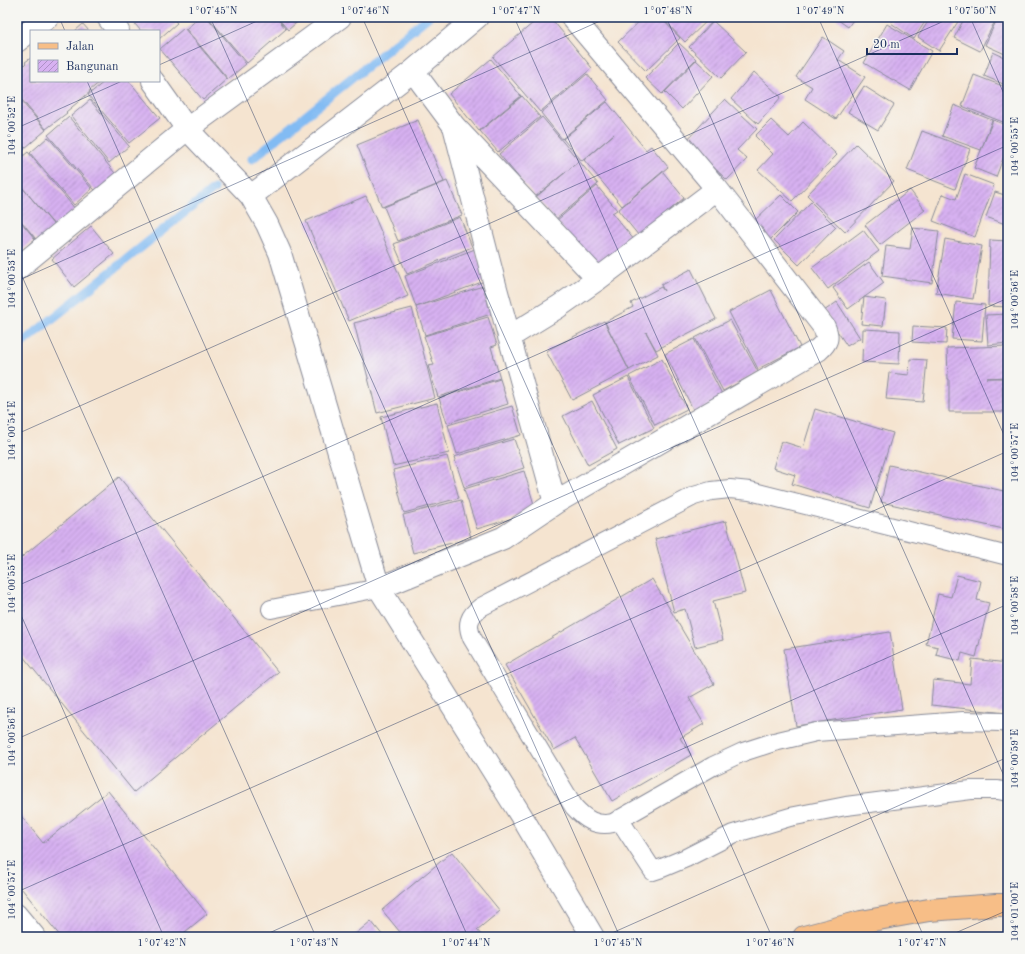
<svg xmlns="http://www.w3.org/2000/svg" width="1025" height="954" viewBox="0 0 1025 954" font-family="'Old Standard TT',serif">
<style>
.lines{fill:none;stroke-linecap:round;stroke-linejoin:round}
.stream{stroke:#82bbf3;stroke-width:9}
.building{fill:url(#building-hatch)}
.service-casing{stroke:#888a97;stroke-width:20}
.minor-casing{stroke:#888a97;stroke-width:24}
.primary-casing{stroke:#888a97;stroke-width:24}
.service{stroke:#fff;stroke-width:18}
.minor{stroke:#fff;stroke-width:22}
.primary{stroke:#f7be87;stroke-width:22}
.ticks{fill:none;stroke:#1b2f5e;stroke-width:1;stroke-opacity:0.45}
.neatline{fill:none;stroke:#1b2f5e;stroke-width:1.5}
.ticks-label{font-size:10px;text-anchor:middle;fill:#1b2f5e}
</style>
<defs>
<pattern id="building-hatch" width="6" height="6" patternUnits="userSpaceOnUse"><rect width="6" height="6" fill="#d7b1f1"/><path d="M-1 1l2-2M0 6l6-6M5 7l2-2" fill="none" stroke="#ae90c6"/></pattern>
</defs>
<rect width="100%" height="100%" fill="#f6f6f2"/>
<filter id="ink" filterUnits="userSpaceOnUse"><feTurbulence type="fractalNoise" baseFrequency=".025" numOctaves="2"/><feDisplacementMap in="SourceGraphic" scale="8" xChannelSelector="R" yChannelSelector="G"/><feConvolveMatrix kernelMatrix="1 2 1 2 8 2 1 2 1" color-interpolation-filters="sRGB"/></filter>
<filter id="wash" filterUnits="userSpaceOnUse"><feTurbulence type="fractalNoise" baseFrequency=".012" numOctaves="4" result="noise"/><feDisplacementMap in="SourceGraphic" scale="16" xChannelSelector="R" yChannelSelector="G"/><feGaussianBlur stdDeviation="0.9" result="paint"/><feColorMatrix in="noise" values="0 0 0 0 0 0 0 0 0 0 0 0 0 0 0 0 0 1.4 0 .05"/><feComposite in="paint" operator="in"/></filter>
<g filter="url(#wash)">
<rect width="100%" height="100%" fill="#f5e4d0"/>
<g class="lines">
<path class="stream" d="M 252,159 L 428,17
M 17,347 L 214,189"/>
</g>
<g id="blocks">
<path class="building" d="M 17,17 L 28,17 L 17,26 Z
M 129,17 L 172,17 L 177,23 L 159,39 L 159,31 L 141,31 Z
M 200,17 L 207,17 L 246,64 L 228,79 L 186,29 Z
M 208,17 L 276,17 L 286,29 L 247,63 Z
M 277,17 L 303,17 L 288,30 Z
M 540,17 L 550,17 L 592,68 L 540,112 L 493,57 Z
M 644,17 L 660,17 L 680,38 L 646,71 L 618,42 Z
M 665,17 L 711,17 L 685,42 L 663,19 Z
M 834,17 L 855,17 L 848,27 Z
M 895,17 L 928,17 L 914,39 L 891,23 Z
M 931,17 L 961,17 L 939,51 L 918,37 Z
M 965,17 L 997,17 L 980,51 L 954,38 Z
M 998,17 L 1008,17 L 1008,47 L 1005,54 L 985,45 Z
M 713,21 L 746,52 L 721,78 L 689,47 Z
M 83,24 L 89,31 L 75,31 Z
M 887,24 L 932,51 L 910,90 L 864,63 Z
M 184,28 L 227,79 L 203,100 L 160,49 Z
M 823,37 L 844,51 L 838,60 L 865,77 L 836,119 L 805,99 L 812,87 L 796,77 Z
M 679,43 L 696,59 L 662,94 L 645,78 Z
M 993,52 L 1008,59 L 1008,86 L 984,76 Z
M 31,58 L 31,81 L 101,81 L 89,91 L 90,92 L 66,112 L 67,113 L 46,129 L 17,94 L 17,71 L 26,63 L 25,62 Z
M 491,59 L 521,96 L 479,131 L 449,94 Z
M 696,60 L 713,76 L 682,109 L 665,92 Z
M 754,72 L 781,97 L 758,124 L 731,99 Z
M 587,74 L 608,100 L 562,139 L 541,113 Z
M 974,75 L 1008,88 L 1008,124 L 962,106 Z
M 105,81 L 129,81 L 160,118 L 129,143 L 88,95 Z
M 864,86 L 894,105 L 878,130 L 848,112 Z
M 17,96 L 46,130 L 25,148 L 17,139 Z
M 522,96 L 540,117 L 498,152 L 480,131 Z
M 725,99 L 757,129 L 737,150 L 747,159 L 727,180 L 686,141 Z
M 90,100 L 129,146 L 109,163 L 71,116 Z
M 607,102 L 646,150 L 651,146 L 668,167 L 622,206 L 584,160 L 614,134 L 582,161 L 563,139 Z
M 954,105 L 992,120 L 981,150 L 942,136 Z
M 69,117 L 119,178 L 99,195 L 48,135 Z
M 542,117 L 579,161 L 535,197 L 499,154 Z
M 418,120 L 444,182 L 382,207 L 357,145 Z
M 771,120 L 789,137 L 803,122 L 837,155 L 792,201 L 758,170 L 773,154 L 755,136 Z
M 993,120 L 1008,126 L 1008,145 L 996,177 L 974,168 Z
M 922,131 L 970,149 L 955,189 L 907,170 Z
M 48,137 L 92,189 L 74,205 L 30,153 Z
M 17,140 L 25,149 L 17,155 Z
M 856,144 L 894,181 L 845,232 L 807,195 Z
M 28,152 L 76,210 L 56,227 L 21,186 L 58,230 L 40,244 L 17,216 L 17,161 Z
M 579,161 L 598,184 L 555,220 L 536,197 Z
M 1008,164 L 1008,179 L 1003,176 Z
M 663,172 L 684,198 L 639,236 L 618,210 Z
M 965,174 L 994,185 L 975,237 L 933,221 L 943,194 L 956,199 Z
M 447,181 L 462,215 L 398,241 L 384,207 Z
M 597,186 L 617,210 L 612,213 L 635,241 L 598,272 L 576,244 L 580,241 L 575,244 L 556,221 Z
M 910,190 L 925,210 L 880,245 L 865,225 Z
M 995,192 L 1008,196 L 1008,225 L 986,217 Z
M 781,195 L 798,212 L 769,241 L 752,223 Z
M 366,196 L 408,296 L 349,321 L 306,221 Z
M 811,202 L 836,227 L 799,265 L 774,240 Z
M 17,217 L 35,239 L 17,255 Z
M 460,217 L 472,247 L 407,274 L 394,244 Z
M 91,226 L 114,254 L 74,287 L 52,259 Z
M 913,228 L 939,231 L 932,283 L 882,276 L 886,246 L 910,249 Z
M 863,230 L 879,251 L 828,289 L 812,268 Z
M 945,239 L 982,246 L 973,299 L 936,293 Z
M 990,240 L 1008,241 L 1008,307 L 988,306 Z
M 475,249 L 487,280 L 416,307 L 405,276 Z
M 869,262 L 884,283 L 848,309 L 833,288 Z
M 691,269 L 716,319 L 656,350 L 646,332 L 658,355 L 629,370 L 605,322 L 633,307 L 631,303 L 661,287 L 664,291 L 661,285 Z
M 483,286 L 491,314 L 425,335 L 416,307 Z
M 771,290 L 800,347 L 758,369 L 729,312 Z
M 864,297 L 886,300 L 883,326 L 861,324 Z
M 837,302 L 860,338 L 847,346 L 824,311 Z
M 956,302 L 985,305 L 982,341 L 952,339 Z
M 412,308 L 435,398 L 377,413 L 354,323 Z
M 1008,314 L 1008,343 L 988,345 L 986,315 Z
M 488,317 L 497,345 L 491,347 L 500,378 L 438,397 L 428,366 L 434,365 L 424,336 Z
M 730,320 L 758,372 L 723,391 L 695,338 Z
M 604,321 L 629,370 L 572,400 L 546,351 Z
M 913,326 L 947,328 L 946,344 L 912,342 Z
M 863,329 L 900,331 L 899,364 L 862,362 Z
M 694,339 L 724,398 L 695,413 L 665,354 Z
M 1008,346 L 1008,377 L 986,378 L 1002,378 L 1003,412 L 949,412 L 949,379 L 948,379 L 947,348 Z
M 662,359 L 687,409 L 655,425 L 629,376 Z
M 910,359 L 927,360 L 923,402 L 886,399 L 889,373 L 909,375 Z
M 628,377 L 654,428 L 619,445 L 593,395 Z
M 500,379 L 508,404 L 447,423 L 439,398 Z
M 592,401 L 617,449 L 588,465 L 563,416 Z
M 437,403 L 449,453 L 393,466 L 381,417 Z
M 512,406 L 521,435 L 457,454 L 448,425 Z
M 815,409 L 893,433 L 870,508 L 792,484 L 795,475 L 773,468 L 781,441 L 803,448 Z
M 514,439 L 524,468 L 464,487 L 454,457 Z
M 447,456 L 459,498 L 404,513 L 393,470 Z
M 889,465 L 1008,492 L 1008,530 L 881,502 Z
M 524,471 L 536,511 L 477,529 L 464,489 Z
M 119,477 L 278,672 L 134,792 L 17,649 L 17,561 Z
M 461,500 L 471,538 L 413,553 L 403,515 Z
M 726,521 L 745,593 L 713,601 L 723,640 L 695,647 L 685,609 L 674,612 L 655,539 Z
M 957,575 L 981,581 L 977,600 L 989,603 L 976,657 L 962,653 L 960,661 L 936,655 L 938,647 L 926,644 L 938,594 L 951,597 Z
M 652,579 L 714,684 L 689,698 L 704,724 L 680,738 L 691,755 L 612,801 L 575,738 L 554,750 L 505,665 Z
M 890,632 L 902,709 L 796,726 L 784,649 Z
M 972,659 L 1008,663 L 1008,690 L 1006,713 L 931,705 L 933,680 L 970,684 Z
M 108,791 L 207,914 L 185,932 L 189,937 L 61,937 L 17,883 L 17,811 L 43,843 Z
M 452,852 L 500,911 L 477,930 L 483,937 L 404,937 L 382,910 Z
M 371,921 L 384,937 L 352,937 Z"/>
</g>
</g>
<g filter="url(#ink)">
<use href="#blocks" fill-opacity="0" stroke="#888a97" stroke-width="1"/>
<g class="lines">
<g class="service-casing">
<path id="service" d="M 1008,556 L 750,491 L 730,489 L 711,491 L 694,496 L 481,607 C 469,616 466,624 472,638 L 574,807 C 585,819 596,827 613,823 L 713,766 L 743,752 L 774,742 L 816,732 L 963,721 L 1001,722 L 1008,723
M 271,609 L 379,588
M 619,819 L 653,871 L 662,868 L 686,858 L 733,834 L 790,817 L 846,806 L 971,790 L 998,790 L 1008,792
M 17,913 L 37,937"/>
</g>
<g class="minor-casing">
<path id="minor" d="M 108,17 L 118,31
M 17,41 L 48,17
M 413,71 L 454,126 L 598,279
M 153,81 L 187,129 L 251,196 L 267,224 L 280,253 L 379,588 L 525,822 L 593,937
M 454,126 L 495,285 L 555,503
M 251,196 L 413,71 L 477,17
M 17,269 L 187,129 L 340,17
M 509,337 L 558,307 L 598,279 L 717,189
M 379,588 L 503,538 L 555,503 L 818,350 C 827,342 829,338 824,327 L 717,189 L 572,17"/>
</g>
<g class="primary-casing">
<path id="primary" d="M 804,937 L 861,922 L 929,910 L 996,905 L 1008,905"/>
</g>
<use href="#service" class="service"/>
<use href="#minor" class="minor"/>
<use href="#primary" class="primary"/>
</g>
</g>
<path class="ticks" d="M 59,17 L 65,31M 210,17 L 620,937M 362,17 L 772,937M 514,17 L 924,937M 666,17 L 1008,785M 818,17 L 1008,444M 970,17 L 1008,103M 159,65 L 266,17M 87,81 L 468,937M 17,128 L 122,81M 17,265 L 316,937M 17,281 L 609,17M 17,434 L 953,17M 17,586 L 1008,145M 17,606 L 164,937M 17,739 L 1008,298M 17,892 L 1008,451M 260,937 L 1008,604M 603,937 L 1008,757M 946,937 L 1008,910"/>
<rect width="1025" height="954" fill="none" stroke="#f6f6f2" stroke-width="44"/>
<rect x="30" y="30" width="130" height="52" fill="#f6f6f2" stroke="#9ea6b7"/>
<rect x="38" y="43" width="20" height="6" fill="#f7be87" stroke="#9ea6b7"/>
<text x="66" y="50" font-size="12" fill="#1b2f5e">Jalan</text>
<rect x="38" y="60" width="20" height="12" fill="url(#building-hatch)" stroke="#9ea6b7"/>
<text x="66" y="70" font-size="12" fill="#1b2f5e">Bangunan</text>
<path d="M867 48v6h90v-6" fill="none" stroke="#1b2f5e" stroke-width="2"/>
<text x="873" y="48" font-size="12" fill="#1b2f5e" stroke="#f6f6f2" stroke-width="3" paint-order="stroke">20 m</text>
<rect x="22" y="22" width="981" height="910" class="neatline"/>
<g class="ticks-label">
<text x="213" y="14">1°07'45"N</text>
<text x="365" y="14">1°07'46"N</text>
<text x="516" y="14">1°07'47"N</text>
<text x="668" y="14">1°07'48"N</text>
<text x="820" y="14">1°07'49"N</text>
<text x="972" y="14">1°07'50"N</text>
<text transform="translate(11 126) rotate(-90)" y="4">104°00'52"E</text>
<text transform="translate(1014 147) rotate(-90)" y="4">104°00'55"E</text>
<text transform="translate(11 279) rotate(-90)" y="4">104°00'53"E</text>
<text transform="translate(1014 300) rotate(-90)" y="4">104°00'56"E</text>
<text transform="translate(11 431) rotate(-90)" y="4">104°00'54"E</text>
<text transform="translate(1014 453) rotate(-90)" y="4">104°00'57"E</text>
<text transform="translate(11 584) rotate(-90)" y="4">104°00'55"E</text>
<text transform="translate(1014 606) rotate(-90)" y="4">104°00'58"E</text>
<text transform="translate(11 737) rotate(-90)" y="4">104°00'56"E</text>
<text transform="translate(1014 759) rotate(-90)" y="4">104°00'59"E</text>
<text transform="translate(11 890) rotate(-90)" y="4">104°00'57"E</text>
<text transform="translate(1014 912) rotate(-90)" y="4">104°01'00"E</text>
<text x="162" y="946">1°07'42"N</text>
<text x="314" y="946">1°07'43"N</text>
<text x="466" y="946">1°07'44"N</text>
<text x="618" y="946">1°07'45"N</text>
<text x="770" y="946">1°07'46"N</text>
<text x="922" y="946">1°07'47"N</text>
</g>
</svg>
